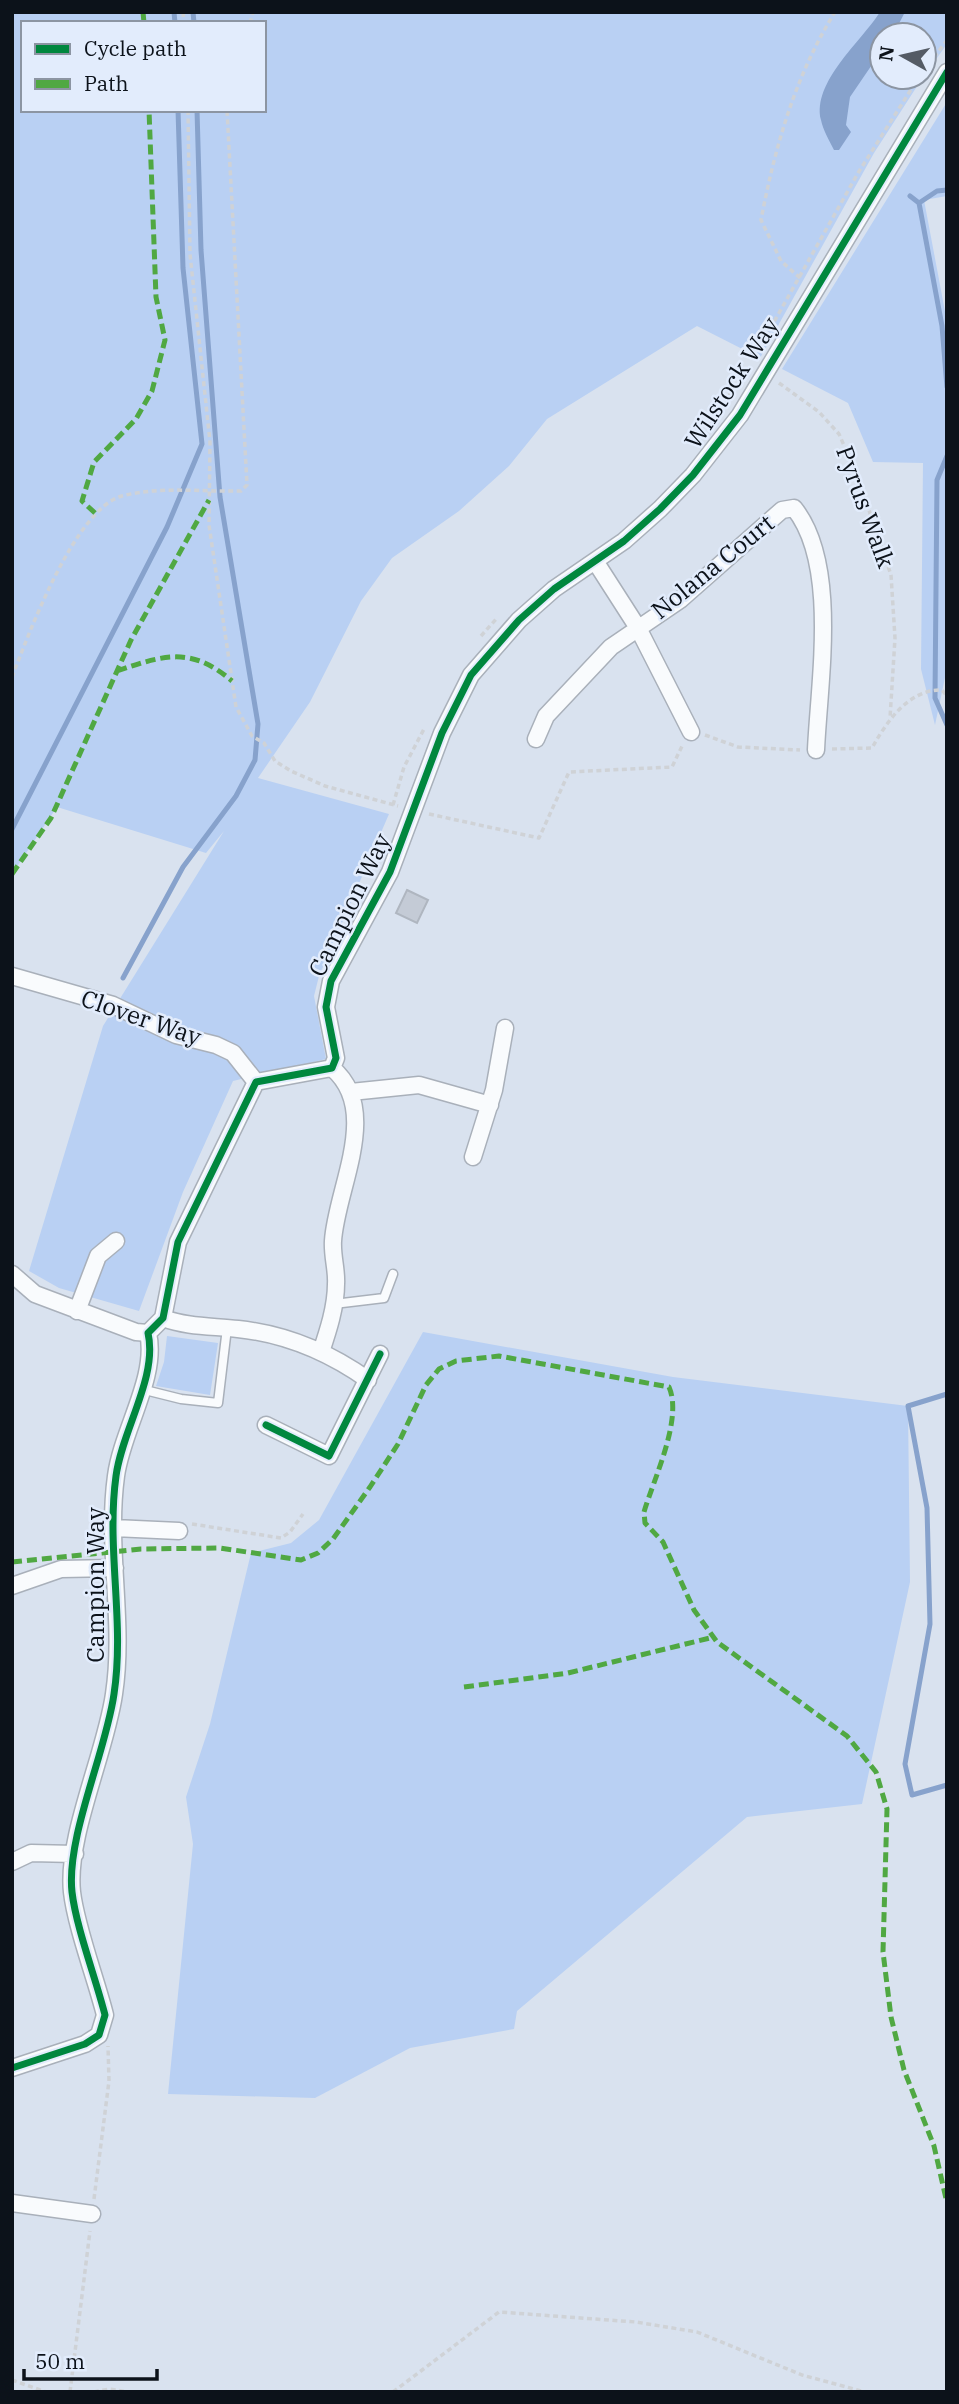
<svg xmlns="http://www.w3.org/2000/svg" width="959" height="2404" viewBox="0 0 959 2404" font-family="'IBM Plex Serif',serif">
<style>
.green{fill:#b9d0f3;fill-rule:evenodd}
.water{fill:#87a2cc}
.lines{fill:none;stroke-linecap:round;stroke-linejoin:round}
.stream{stroke:#87a2cc;stroke-width:5}
.building{fill:#c4cbd6;stroke:#afb6c0;stroke-width:2}
.lane-casing{stroke:#a9b0ba;stroke-width:11}
.street-casing{stroke:#a9b0ba;stroke-width:19}
.path{stroke:#cfd2d6;stroke-width:3.5;stroke-dasharray:5 3.5;stroke-linecap:butt}
.lane{stroke:#f9fbfd;stroke-width:8}
.street{stroke:#f9fbfd;stroke-width:16}
.quiet{stroke:#50a842;stroke-width:5;stroke-dasharray:10 5;stroke-linecap:butt}
.cycleway-casing{stroke:#e2ecfc;stroke-width:11}
.cycleway{stroke:#00873e;stroke-width:7}
.labels{text-anchor:middle;stroke-width:5;stroke-linejoin:round;paint-order:stroke}
.street-label{font-size:24px;fill:#0c121a;stroke:#e2ecfc}
</style>
<rect width="100%" height="100%" fill="#d9e2ef"/>
<path class="green" d="M 12,12 L 947,12 L 947,44 L 924,76 L 924,35 L 882,35 L 882,77 L 923,77 L 874,153 L 760,358 L 697,326 L 547,419 L 509,466 L 459,511 L 392,558 L 361,601 L 310,702 L 258,778 L 389,814 L 319,976 L 314,996 L 326,1059 L 233,1081 L 183,1192 L 139,1311 L 59,1288 L 29,1271 L 103,1026 L 224,831 L 206,853 L 57,807 L 12,874 ZM 23,23 L 264,23 L 264,110 L 23,110 Z
M 947,102 L 947,196 L 924,200 L 947,322 L 947,668 L 935,725 L 921,669 L 923,463 L 873,462 L 848,403 L 782,369 Z
M 423,1332 L 673,1377 L 908,1406 L 910,1582 L 862,1804 L 747,1817 L 517,2011 L 514,2029 L 410,2048 L 315,2098 L 168,2094 L 193,1844 L 186,1797 L 210,1724 L 251,1553 L 291,1543 L 319,1520 Z
M 167,1336 L 218,1343 L 210,1395 L 156,1386 L 164,1362 Z"/>
<path class="water" d="M 880,12 L 905,12 L 893,35 L 882,35 L 882,50 L 850,97 L 846,125 L 851,132 L 839,150 L 834,150 C 829,140 823,130 821,120 C 812,82 861,42 880,12 Z"/>
<g class="lines">
<path class="stream" d="M 174,12 L 175,23
M 193,12 L 194,23
M 910,196 L 919,203 L 942,326 L 947,387
M 919,203 L 937,191 L 947,190
M 947,456 L 937,480 L 935,698 L 947,725
M 12,829 L 167,527 L 202,444 L 183,268 L 178,110
M 123,978 L 183,867 L 236,796 L 255,760 L 258,724 L 220,497 L 201,250 L 197,110
M 947,1394 L 908,1406 L 927,1508 L 930,1624 L 905,1764 L 912,1795 L 947,1785"/>
</g>
<path class="building" d="M 407,890 L 428,900 L 417,923 L 396,913 Z"/>
<g class="lines">
<g class="lane-casing">
<path id="lane" d="M 334,1304 L 384,1298 L 393,1274
M 141,1389 L 181,1399 L 218,1403 L 227,1328"/>
</g>
<g class="street-casing">
<path id="street" d="M 595,561 L 638,628 L 691,732
M 536,739 L 546,716 L 611,647 L 680,600 L 782,510 L 794,508 C 839,564 819,681 816,750
M 12,976 L 113,1005 L 176,1035 L 216,1045 L 233,1053 L 256,1082
M 351,1092 L 419,1085 L 490,1105
M 473,1157 L 494,1090 L 505,1028
M 12,1274 L 35,1294 L 136,1332 L 148,1333
M 77,1311 L 98,1256 L 116,1241
M 163,1318 C 187,1327 212,1326 238,1329 C 285,1334 330,1353 368,1380
M 321,1352 C 328,1331 336,1307 336,1284 C 337,1270 332,1256 333,1241 C 336,1189 382,1110 332,1068
M 266,1425 L 329,1456 L 380,1354
M 114,1528 L 179,1531
M 12,1586 L 61,1569 L 115,1568
M 12,1862 L 31,1853 L 75,1854
M 12,2068 L 85,2044 L 99,2035 L 105,2015 C 96,1979 76,1927 72,1892 C 66,1837 106,1752 114,1694 C 125,1622 106,1549 116,1476 C 122,1430 158,1377 148,1333 L 163,1318 L 178,1242 L 256,1082 L 332,1068 L 336,1058 L 326,1007 L 331,981 L 390,872 L 442,733 L 471,675 L 519,620 L 554,589 L 624,541 L 660,509 L 693,475 L 740,415 L 947,72
M 12,2203 L 92,2214"/>
</g>
<path class="path" d="M 183,12 L 184,23
M 250,23 L 253,12
M 924,71 L 947,40
M 188,110 L 190,254 L 210,442 L 209,525 L 236,707 L 252,736 L 264,743 L 275,761 L 291,771 L 325,786 L 398,806
M 800,278 L 781,261 L 761,220 C 775,147 795,76 835,12
M 766,336 L 858,173 L 919,77
M 779,383 L 819,412 L 839,434 L 857,475 L 891,575 L 895,638 L 890,718
M 710,424 L 741,378
M 481,636 L 497,618
M 12,677 C 29,633 75,509 122,496 C 160,486 202,492 241,491 L 247,485 L 227,110
M 705,735 L 738,747 L 800,750
M 832,749 L 872,748 C 887,721 909,689 942,690 L 947,696
M 393,805 L 404,767 L 424,729
M 429,814 L 539,838 L 569,772 L 672,767 L 683,744
M 192,1524 L 281,1538 L 290,1532 L 303,1514
M 94,2199 L 109,2081 L 108,2046
M 12,2380 L 46,2392
M 70,2392 L 90,2231
M 94,2392 L 109,2389 L 128,2392
M 393,2392 L 499,2312 L 636,2322 L 697,2332 L 802,2375 L 865,2392"/>
<use href="#lane" class="lane"/>
<use href="#street" class="street"/>
<path class="quiet" d="M 143,12 L 144,23
M 95,513 L 82,501 L 94,462 L 136,419 L 152,391 L 165,340 L 156,297 L 149,110
M 117,671 C 164,655 191,646 232,681
M 12,874 L 51,818 L 131,640 L 209,500
M 12,1562 L 141,1549 L 220,1548 L 301,1560 L 318,1553 L 333,1539 L 370,1487 L 398,1444 L 426,1385 L 439,1369 L 456,1361 L 499,1356 L 669,1387 C 683,1419 654,1478 644,1512 L 645,1523 L 663,1542 L 694,1610 L 717,1642 L 847,1736 L 876,1772 L 887,1809 L 883,1952 L 891,2017 L 904,2070 L 934,2146 L 947,2203
M 464,1687 L 568,1673 L 714,1637"/>
<g class="cycleway-casing">
<path id="cycleway" d="M 266,1425 L 329,1456 L 380,1354
M 12,2068 L 85,2044 L 99,2035 L 105,2015 C 96,1979 76,1927 72,1892 C 66,1837 106,1752 114,1694 C 125,1622 106,1549 116,1476 C 122,1430 158,1377 148,1333 L 163,1318 L 178,1242 L 256,1082 L 332,1068 L 336,1058 L 326,1007 L 331,981 L 390,872 L 442,733 L 471,675 L 519,620 L 554,589 L 624,541 L 660,509 L 693,475 L 740,415 L 947,72"/>
</g>
<use href="#cycleway" class="cycleway"/>
</g>
<g class="labels">
<g class="street-label">
<text transform="translate(732 383) rotate(-57)" y="8">Wilstock Way</text>
<text transform="translate(865 507) rotate(70)" y="8">Pyrus Walk</text>
<text transform="translate(713 567) rotate(-39)" y="8">Nolana Court</text>
<text transform="translate(350 905) rotate(-64)" y="8">Campion Way</text>
<text transform="translate(141 1018) rotate(19)" y="8">Clover Way</text>
<text transform="translate(96 1585) rotate(-90)" y="8">Campion Way</text>
</g>
</g>
<rect width="959" height="2404" fill="none" stroke="#0c121a" stroke-width="28"/>
<rect x="21" y="21" width="245" height="91" fill="#e2ecfc" stroke="#8c95a2" stroke-width="2"/>
<rect x="35" y="44" width="35" height="10" fill="#00873e" stroke="#8c95a2" stroke-width="2"/>
<text x="84" y="56" font-size="21" fill="#0c121a">Cycle path</text>
<rect x="35" y="79" width="35" height="10" fill="#50a842" stroke="#8c95a2" stroke-width="2"/>
<text x="84" y="91" font-size="21" fill="#0c121a">Path</text>
<g transform="translate(903 56) rotate(278)"><circle r="33" fill="#e2ecfc" stroke="#8c95a2" stroke-width="2"/>
<path d="M0-5L12 26L0 18L-12 26Z" fill="#545b65"/>
<text y="-10" font-size="19" font-weight="bold" text-anchor="middle" fill="#0c121a">N</text>
</g>
<path d="M24 2369v10h133v-10" fill="none" stroke="#0c121a" stroke-width="3.5"/>
<text x="35" y="2369" font-size="21" fill="#0c121a" stroke="#e2ecfc" stroke-width="5" paint-order="stroke">50 m</text>
</svg>
